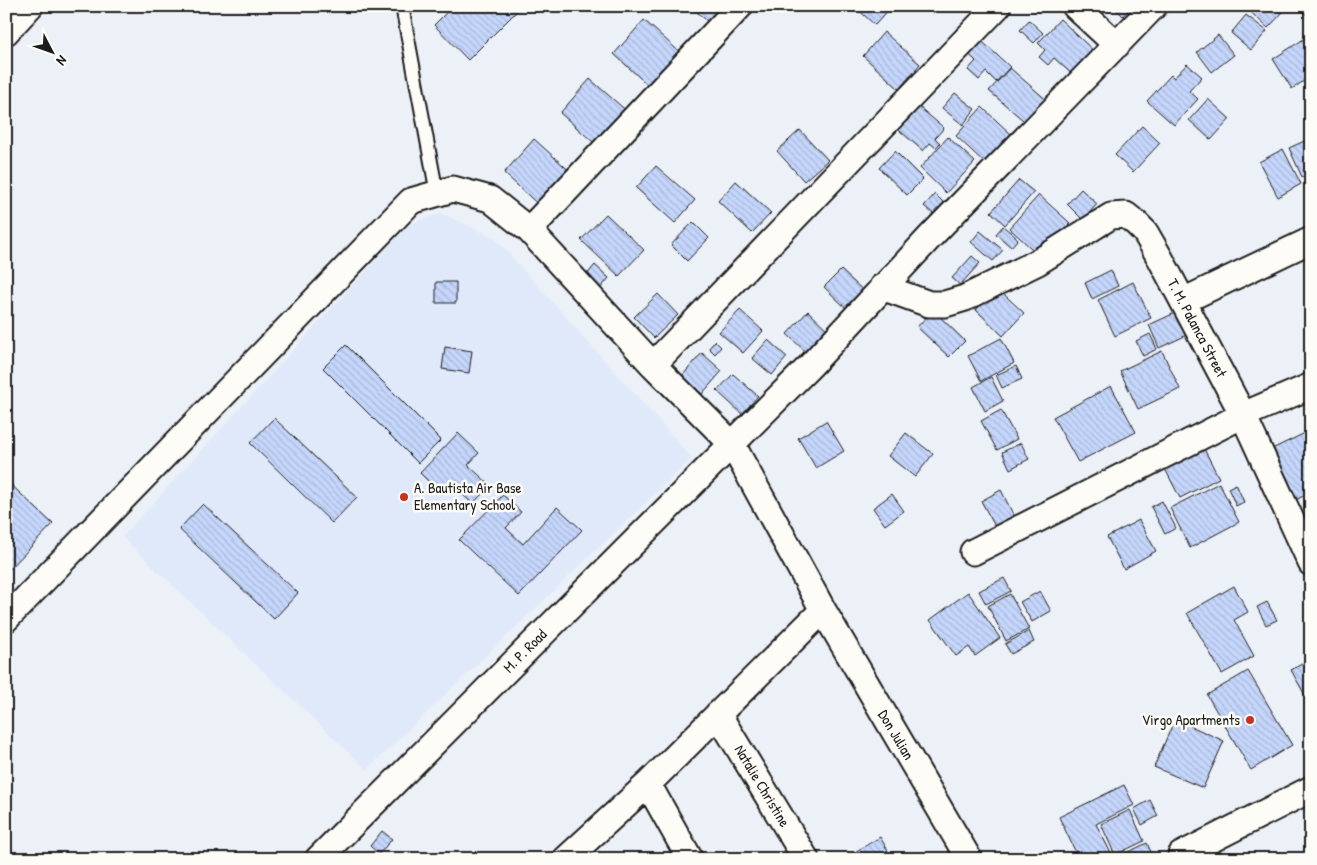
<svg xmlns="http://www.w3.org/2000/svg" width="1317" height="865" viewBox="0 0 1317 865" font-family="'Patrick Hand',sans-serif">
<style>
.built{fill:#e0e9f9}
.building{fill:url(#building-back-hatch);stroke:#1c1c1c}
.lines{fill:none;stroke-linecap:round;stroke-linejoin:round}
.service-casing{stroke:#1c1c1c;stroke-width:16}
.minor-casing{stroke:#1c1c1c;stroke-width:29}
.service{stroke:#fdfcf7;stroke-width:12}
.minor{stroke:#fdfcf7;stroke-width:25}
.poi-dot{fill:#c8321e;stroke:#fdfcf7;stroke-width:2}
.labels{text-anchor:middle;stroke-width:5;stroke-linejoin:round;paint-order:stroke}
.street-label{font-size:15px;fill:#1c1c1c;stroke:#fdfcf7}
.poi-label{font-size:15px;fill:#1c1c1c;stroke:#fdfcf7;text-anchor:start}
</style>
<defs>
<pattern id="building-back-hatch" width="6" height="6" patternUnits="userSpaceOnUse" patternTransform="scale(1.25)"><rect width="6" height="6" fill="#c5d6fc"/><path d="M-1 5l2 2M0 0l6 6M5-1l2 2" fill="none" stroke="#a9b7d7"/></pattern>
</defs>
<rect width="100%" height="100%" fill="#ecf1f8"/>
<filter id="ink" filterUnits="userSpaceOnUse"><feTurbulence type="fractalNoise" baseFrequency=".02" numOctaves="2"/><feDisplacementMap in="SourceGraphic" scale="10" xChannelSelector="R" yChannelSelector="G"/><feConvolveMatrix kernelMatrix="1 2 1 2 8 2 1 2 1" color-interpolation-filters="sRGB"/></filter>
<g filter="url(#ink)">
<path class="built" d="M 441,213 L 495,238 L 692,458 L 367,770 L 122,537 L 408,225 Z"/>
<path class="building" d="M 453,6 L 522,6 L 468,60 L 434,25 Z
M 690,6 L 730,6 L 713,26 Z
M 854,6 L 892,6 L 875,25 Z
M 1113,6 L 1132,6 L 1123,16 Z
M 1244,6 L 1277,6 L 1283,12 L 1268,28 Z
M 1296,6 L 1311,6 L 1311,17 L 1310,18 Z
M 1246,15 L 1267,31 L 1251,50 L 1231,33 Z
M 1060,19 L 1097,54 L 1076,78 L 1054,58 L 1048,65 L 1039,57 L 1045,50 L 1038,43 Z
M 644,20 L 684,56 L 653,90 L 614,54 Z
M 1029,20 L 1043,33 L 1034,43 L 1020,30 Z
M 884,32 L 920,64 L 899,89 L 863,56 Z
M 974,34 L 1010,67 L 996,82 L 986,72 L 979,80 L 968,70 L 976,61 L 961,47 Z
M 1218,35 L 1234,55 L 1212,72 L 1197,52 Z
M 1310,35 L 1311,76 L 1292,89 L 1273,59 Z
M 1187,64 L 1202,77 L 1189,91 L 1198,99 L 1174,125 L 1147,101 L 1171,75 L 1174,78 Z
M 1010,68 L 1050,103 L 1030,126 L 989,91 Z
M 590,79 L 630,114 L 600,148 L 560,113 Z
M 955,93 L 975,109 L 963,125 L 942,108 Z
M 1208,99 L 1230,119 L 1211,140 L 1189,120 Z
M 912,101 L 944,128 L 935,138 L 940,143 L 936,148 L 930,143 L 923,151 L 892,124 Z
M 982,107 L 1014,137 L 988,166 L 956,136 Z
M 1142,126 L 1160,143 L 1133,172 L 1115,155 Z
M 800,130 L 828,160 L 804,181 L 777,151 Z
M 948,137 L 975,162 L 946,193 L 920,168 Z
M 1311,138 L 1311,173 L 1302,177 L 1289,148 Z
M 534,139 L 574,175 L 543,209 L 504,173 Z
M 1283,149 L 1301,184 L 1278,197 L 1259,162 Z
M 895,151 L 923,179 L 907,195 L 879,168 Z
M 656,166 L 695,200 L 675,223 L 636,188 Z
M 1019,180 L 1034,192 L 1005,225 L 991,212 Z
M 736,181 L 771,213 L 752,233 L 718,201 Z
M 1081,189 L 1097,204 L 1083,220 L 1067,204 Z
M 935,194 L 944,203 L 933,214 L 924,206 Z
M 1039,195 L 1070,223 L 1041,257 L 1009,228 Z
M 606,214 L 644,250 L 619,276 L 581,240 Z
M 693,222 L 709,238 L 687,261 L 671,245 Z
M 1003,226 L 1018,239 L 1011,247 L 996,234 Z
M 980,231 L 1003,250 L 993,261 L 971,242 Z
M 972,256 L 980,263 L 960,285 L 952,278 Z
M 595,265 L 609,278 L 599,290 L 585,277 Z
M 841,270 L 866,293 L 849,311 L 824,287 Z
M 1111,270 L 1118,286 L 1092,299 L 1085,283 Z
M 436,282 L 456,282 L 456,303 L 436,303 Z
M 1133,282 L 1151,318 L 1115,336 L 1098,300 Z
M 996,287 L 1024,313 L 1003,336 L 976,310 Z
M 658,294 L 678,315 L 654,338 L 634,317 Z
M 740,310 L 763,331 L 743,353 L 719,332 Z
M 933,310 L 965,341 L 949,357 L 917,327 Z
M 808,311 L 832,334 L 811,357 L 787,334 Z
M 1177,312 L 1187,335 L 1159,348 L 1149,325 Z
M 1150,334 L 1157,349 L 1143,356 L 1136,341 Z
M 1001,338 L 1014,363 L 981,381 L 968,356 Z
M 768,340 L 787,357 L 772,375 L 752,358 Z
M 715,341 L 721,347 L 715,354 L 709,348 Z
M 346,345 L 441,440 L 418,463 L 323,368 Z
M 445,347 L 472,351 L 469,373 L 442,369 Z
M 1162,351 L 1180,389 L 1138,409 L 1120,371 Z
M 702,353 L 722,371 L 702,394 L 682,376 Z
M 1016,366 L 1022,379 L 1002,388 L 996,375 Z
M 733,374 L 758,396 L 742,414 L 717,391 Z
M 991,377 L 1003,401 L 985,411 L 973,387 Z
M 1111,386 L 1136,432 L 1078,462 L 1053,417 Z
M 1001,410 L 1017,439 L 997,450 L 981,421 Z
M 274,418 L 357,497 L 332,523 L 250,443 Z
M 826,421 L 844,451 L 816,468 L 798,438 Z
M 458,433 L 479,453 L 468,465 L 490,485 L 473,504 L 451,484 L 441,494 L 420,473 Z
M 906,433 L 933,454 L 915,477 L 888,456 Z
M 1305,433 L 1311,445 L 1311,492 L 1292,502 L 1268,451 Z
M 1200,441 L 1219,478 L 1180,498 L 1161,461 Z
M 1021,443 L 1029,459 L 1010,469 L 1002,452 Z
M 6,480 L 53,524 L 6,573 Z
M 1219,483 L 1239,522 L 1190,548 L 1170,508 Z
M 1236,484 L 1244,502 L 1236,506 L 1228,488 Z
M 1001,490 L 1015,518 L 996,528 L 981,501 Z
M 892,494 L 904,511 L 885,525 L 873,508 Z
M 503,495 L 521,512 L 506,528 L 523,544 L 557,507 L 582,530 L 519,596 L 459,540 Z
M 1162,501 L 1176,528 L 1165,534 L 1151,507 Z
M 203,504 L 298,593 L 274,619 L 179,529 Z
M 1139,520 L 1156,551 L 1124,569 L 1107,537 Z
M 1004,578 L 1011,591 L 986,604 L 979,591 Z
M 1234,586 L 1248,612 L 1234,620 L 1254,656 L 1222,674 L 1187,613 Z
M 1040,591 L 1051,611 L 1032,622 L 1020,602 Z
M 968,592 L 1000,638 L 975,656 L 969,647 L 956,656 L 930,620 Z
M 1010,594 L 1029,629 L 1006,641 L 988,606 Z
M 1267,602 L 1277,620 L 1266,625 L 1257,607 Z
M 1029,631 L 1034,642 L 1011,654 L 1005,644 Z
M 1311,659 L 1311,706 L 1291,670 Z
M 1248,671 L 1292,745 L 1251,770 L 1207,695 Z
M 1175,719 L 1224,741 L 1203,788 L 1154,767 Z
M 1124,785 L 1134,805 L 1096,824 L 1114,859 L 1079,859 L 1059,817 Z
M 1150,800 L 1158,816 L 1142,825 L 1134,809 Z
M 1130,810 L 1144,841 L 1115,855 L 1101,824 Z
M 382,831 L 392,839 L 379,854 L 370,846 Z
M 880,837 L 893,859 L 843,859 Z
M 1147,843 L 1154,859 L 1114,859 Z"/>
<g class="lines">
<g class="service-casing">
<path id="service" d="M 402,6 L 437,194"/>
</g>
<g class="minor-casing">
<path id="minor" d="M 1075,6 L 1117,45
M 6,32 L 30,6
M 529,230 L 740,6
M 882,287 L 929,304 L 945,304 L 965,298 L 1038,262 L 1111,216 L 1126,215 L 1136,223 L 1145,232 L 1160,258 L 1243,415 L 1311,563
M 1183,301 L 1311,240
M 653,365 L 998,6
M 973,552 L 1243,415 L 1311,386
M 6,619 L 411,201 L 453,189 L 490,199 L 529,230 L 653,365 L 732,444 L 810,366 L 931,236 L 1154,6
M 718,714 L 806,859
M 648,784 L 690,859
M 1181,855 L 1311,789
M 318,859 L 732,444 L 823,610 L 969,859
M 566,859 L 648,784 L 823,610"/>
</g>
<use href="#service" class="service"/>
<use href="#minor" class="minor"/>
</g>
</g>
<g class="poi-dot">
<circle cx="404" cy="497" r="5"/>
<circle cx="1250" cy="720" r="5"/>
</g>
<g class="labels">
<g class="street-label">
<text transform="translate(1197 328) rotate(62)" y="5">T. M. Palanca Street</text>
<text transform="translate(525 651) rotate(-45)" y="5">M. P. Road</text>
<text transform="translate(896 735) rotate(59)" y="5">Don Julian</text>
<text transform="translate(762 786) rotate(59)" y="5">Natalie Christine</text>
</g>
<g class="poi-label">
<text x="414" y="493">A. Bautista Air Base<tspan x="414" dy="17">Elementary School</tspan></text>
<text x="1240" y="725" text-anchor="end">Virgo Apartments</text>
</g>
</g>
<rect width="1317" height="865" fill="none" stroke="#fdfcf7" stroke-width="25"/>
<rect x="12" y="12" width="1292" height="840" fill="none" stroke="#1c1c1c" stroke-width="2" filter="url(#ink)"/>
<g transform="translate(52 52) rotate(131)" stroke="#fdfcf7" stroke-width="4" paint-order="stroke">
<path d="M0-4L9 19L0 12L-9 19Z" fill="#1c1c1c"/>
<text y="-8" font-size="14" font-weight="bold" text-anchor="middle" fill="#1c1c1c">N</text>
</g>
</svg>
